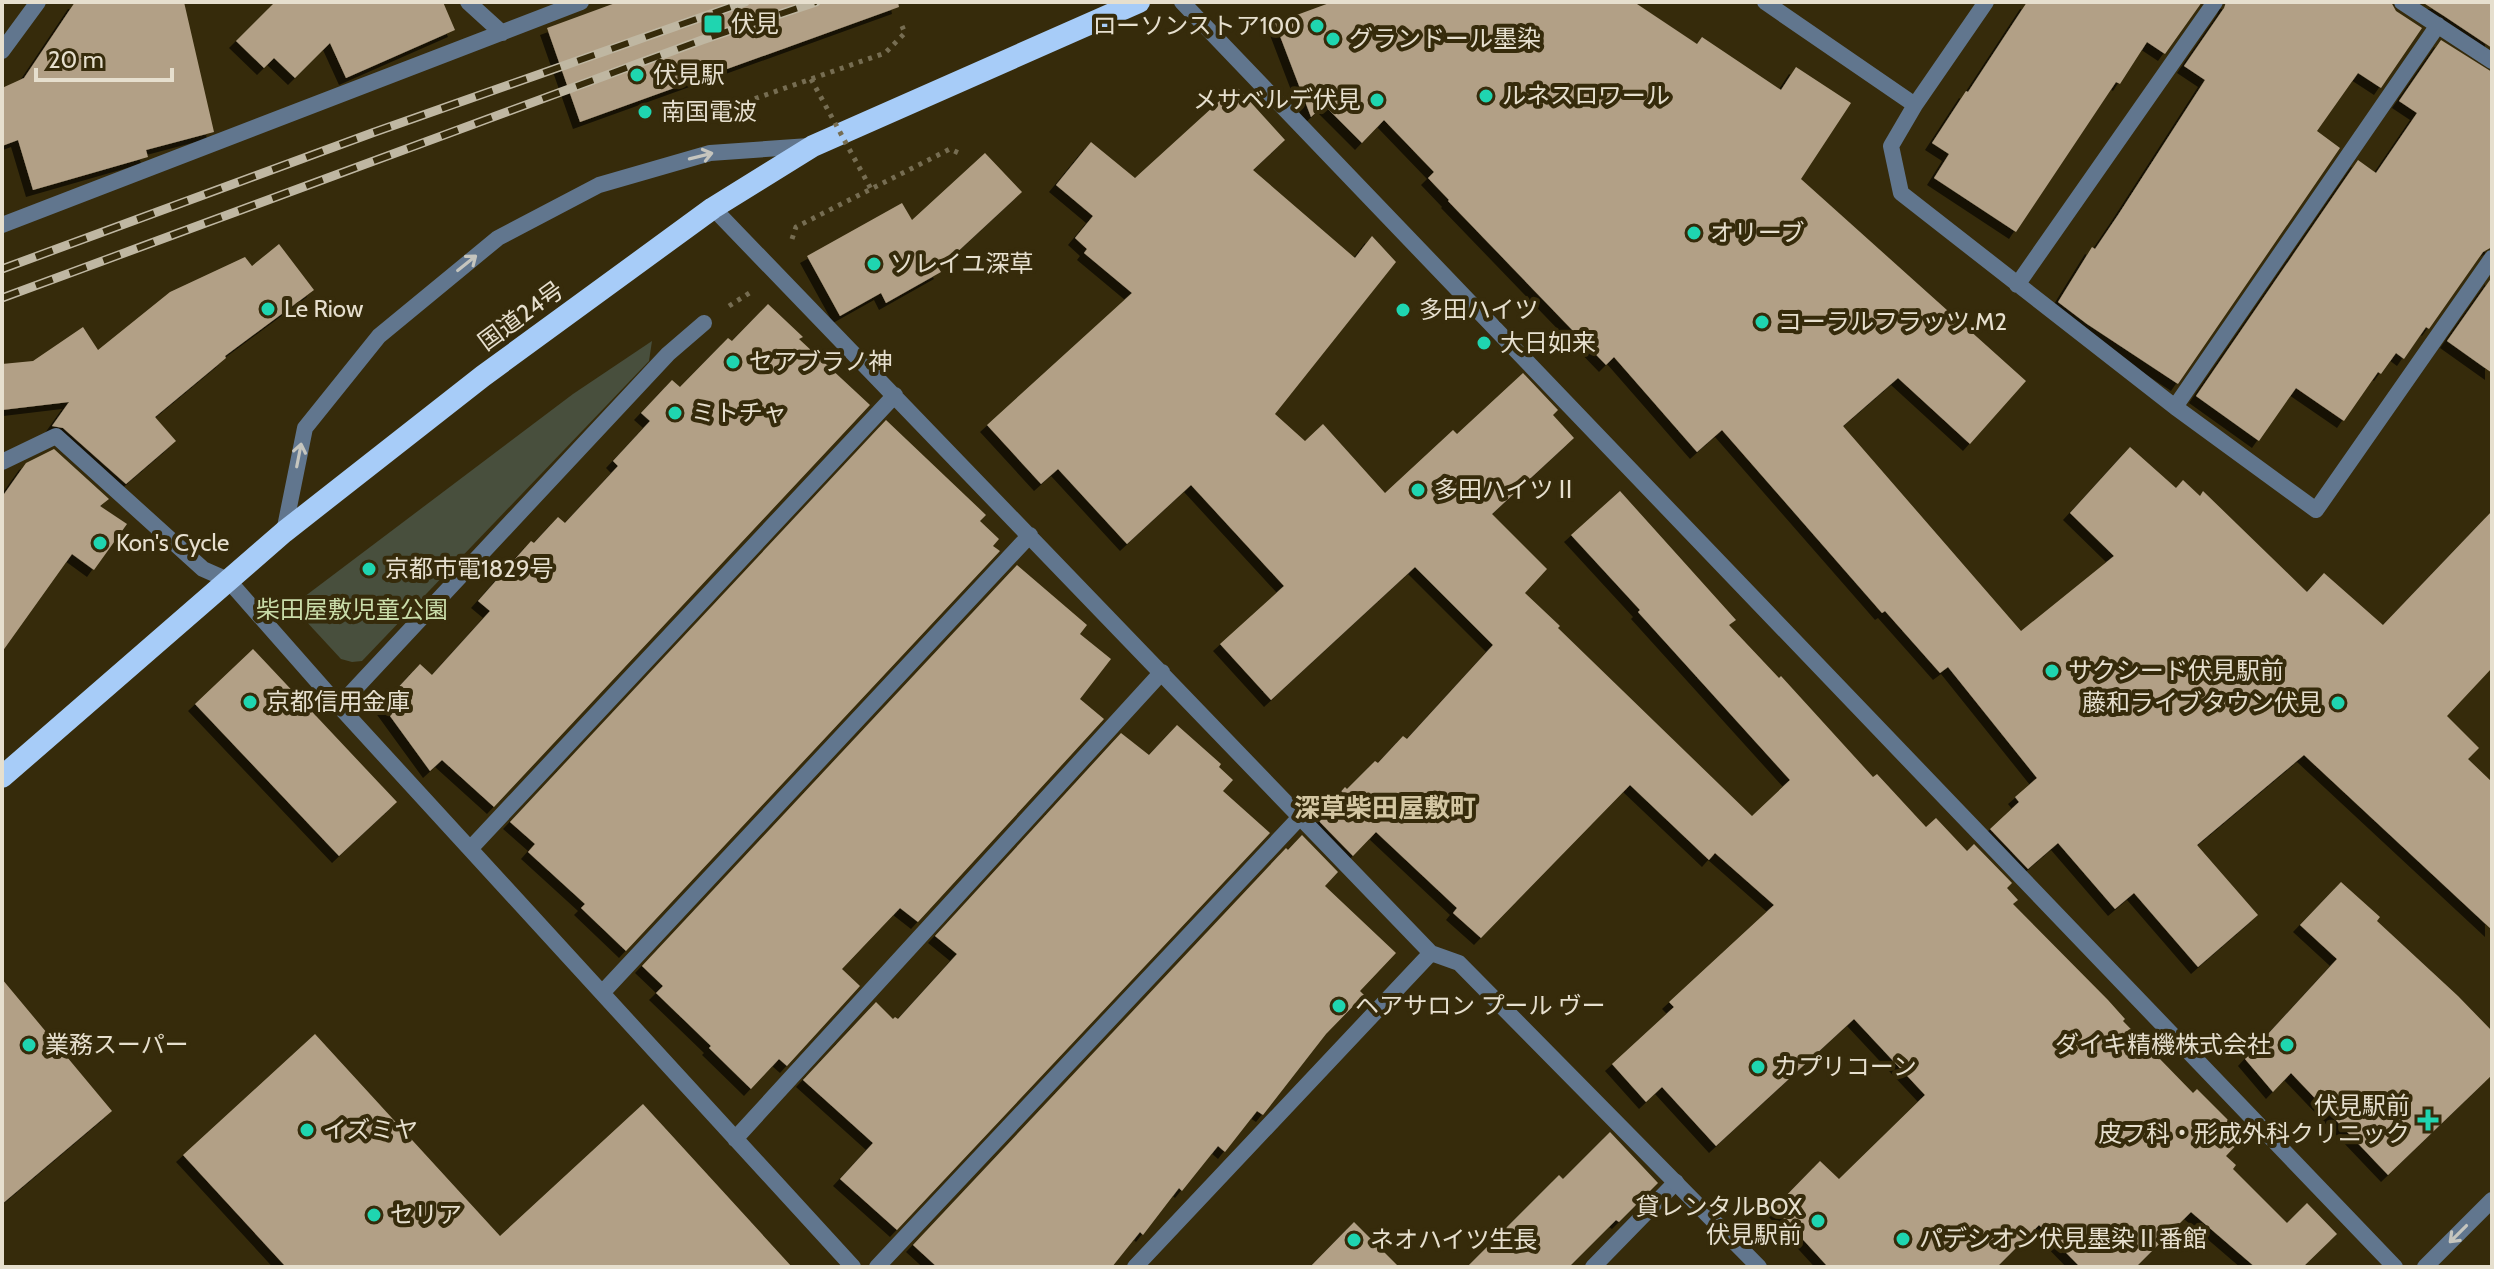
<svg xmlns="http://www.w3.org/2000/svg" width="2494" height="1269" viewBox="0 0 2494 1269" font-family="Cabin,'Noto Sans JP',sans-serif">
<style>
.green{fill:#484f3d}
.building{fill:#b2a086;filter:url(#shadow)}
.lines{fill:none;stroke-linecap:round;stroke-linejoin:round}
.path{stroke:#766d52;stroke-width:5;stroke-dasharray:4 6;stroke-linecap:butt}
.service{stroke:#61768e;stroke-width:16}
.minor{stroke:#61768e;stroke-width:16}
.trunk{stroke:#a7ccf8;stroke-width:22}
.rail-casing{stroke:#bfb7a2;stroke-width:9}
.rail{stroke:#362b0b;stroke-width:6;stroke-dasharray:18;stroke-linecap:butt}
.path-bridge{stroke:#766d52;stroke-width:5;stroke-dasharray:4 6;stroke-linecap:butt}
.oneway{stroke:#c5c5be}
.poi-dot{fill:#1fd5b0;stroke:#362b0b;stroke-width:3}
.labels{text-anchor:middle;stroke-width:8;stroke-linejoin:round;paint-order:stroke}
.poi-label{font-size:24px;fill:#e6dfce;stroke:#362b0b;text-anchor:start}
.street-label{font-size:24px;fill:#e6dfce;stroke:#362b0b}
.park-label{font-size:24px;fill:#c9dca9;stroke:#362b0b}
.neighbourhood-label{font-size:26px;font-weight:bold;fill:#d3c6a2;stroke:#362b0b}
</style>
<defs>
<filter id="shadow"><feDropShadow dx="-7" dy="7" stdDeviation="0" flood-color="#0009"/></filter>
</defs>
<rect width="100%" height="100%" fill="#362b0b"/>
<path class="green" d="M 652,341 L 649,361 L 362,661 L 352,662 L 341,659 L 292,606 L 573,394 Z"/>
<path class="building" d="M 75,2 L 184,2 L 214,132 L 146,150 L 148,157 L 33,190 L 18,140 L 2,146 L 2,88 L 24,78 Z
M 275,2 L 443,2 L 455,30 L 346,78 L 330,43 L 295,78 L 274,58 L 264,68 L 236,41 Z
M 618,2 L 898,2 L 899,7 L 580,122 L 547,28 Z
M 1332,2 L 1634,2 L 1697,44 L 1702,37 L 1781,90 L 1796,67 L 1851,103 L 1801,179 L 2026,381 L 1970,444 L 1898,378 L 1843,426 L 2021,631 L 2114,556 L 2070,513 L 2130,447 L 2176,488 L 2183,480 L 2200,496 L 2203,491 L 2307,592 L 2324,573 L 2383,625 L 2492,511 L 2492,668 L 2447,716 L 2479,748 L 2468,759 L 2492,782 L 2492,930 L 2304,755 L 2197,845 L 2258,915 L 2198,967 L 2134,893 L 2115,909 L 2058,843 L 2028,869 L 1990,829 L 2019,802 L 2015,797 L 2037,778 L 1948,667 L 1940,673 L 1885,611 L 1882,613 L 1722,430 L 1697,452 L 1614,357 L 1606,365 L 1448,201 L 1449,200 L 1428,178 L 1434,172 L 1384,120 L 1362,143 L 1324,105 L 1311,117 L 1275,23 Z
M 2027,2 L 2202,2 L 2165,54 L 2147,42 L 2120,84 L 2116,82 L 2016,232 L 1934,178 L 1949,154 L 1932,143 L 1966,91 L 1968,92 Z
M 2226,2 L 2391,2 L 2396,11 L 2422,28 L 2381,88 L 2358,73 L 2317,131 L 2340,148 L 2178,384 L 2087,324 L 2058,302 L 2092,247 L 2095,249 L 2118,215 L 2205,80 L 2184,66 L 2224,8 Z
M 2422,2 L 2492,2 L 2492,48 L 2444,16 Z
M 2441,40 L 2492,72 L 2492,247 L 2483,252 L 2429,329 L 2426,327 L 2404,359 L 2396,353 L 2381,374 L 2378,372 L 2344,421 L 2296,388 L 2259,441 L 2196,396 L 2358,160 L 2376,173 L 2417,113 L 2399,101 Z
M 1236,86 L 1285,140 L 1253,170 L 1355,258 L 1372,236 L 1396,262 L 1275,414 L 1305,441 L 1323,424 L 1385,493 L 1453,430 L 1457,434 L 1523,373 L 1558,410 L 1553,415 L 1574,438 L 1492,514 L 1547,569 L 1525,593 L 1560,626 L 1558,628 L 1752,816 L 1790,780 L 1638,612 L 1640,610 L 1571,535 L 1620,491 L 1736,620 L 1729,625 L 1779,678 L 1781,676 L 1873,777 L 1877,774 L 1926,827 L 1936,818 L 1967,851 L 1974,844 L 2012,883 L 2007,888 L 2018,900 L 2013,904 L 2108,1000 L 2125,1019 L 2123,1021 L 2193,1093 L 2197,1089 L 2238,1130 L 2237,1132 L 2243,1138 L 2226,1156 L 2236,1165 L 2233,1169 L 2287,1223 L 2307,1203 L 2337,1234 L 2303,1267 L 2255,1267 L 2191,1212 L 2136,1267 L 2080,1267 L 2039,1225 L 1997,1267 L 1828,1267 L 1774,1208 L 1820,1161 L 1839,1179 L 1925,1095 L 1854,1019 L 1716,1146 L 1662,1087 L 1646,1102 L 1612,1064 L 1674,1007 L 1669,1002 L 1774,905 L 1715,853 L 1709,860 L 1630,785 L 1481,938 L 1453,913 L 1457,908 L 1376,832 L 1353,856 L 1317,819 L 1345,787 L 1347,789 L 1375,761 L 1378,763 L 1403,736 L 1407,739 L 1493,645 L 1415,567 L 1271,700 L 1220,644 L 1284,586 L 1191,485 L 1127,544 L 1058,469 L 1041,484 L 987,425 L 1132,293 L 1084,253 L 1087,249 L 1075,238 L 1093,216 L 1056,185 L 1091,142 L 1135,178 Z
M 985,153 L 1022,192 L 939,269 L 941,272 L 886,303 L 881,293 L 840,316 L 807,256 L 902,203 L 912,220 Z
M 279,244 L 314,290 L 225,356 L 226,358 L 155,417 L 176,441 L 126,484 L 63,428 L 52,426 L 69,402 L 2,410 L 2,364 L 33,361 L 83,327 L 98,350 L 170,292 L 245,257 L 252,266 Z
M 2492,277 L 2492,373 L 2447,341 Z
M 768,304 L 803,337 L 799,339 L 870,405 L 494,807 L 442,760 L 430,771 L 382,705 L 420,664 L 432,675 L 490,611 L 478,601 L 531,541 L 534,543 L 558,517 L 565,523 L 618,466 L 613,461 L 650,421 L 641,413 L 672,380 L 680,387 L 728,338 L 732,341 Z
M 886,420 L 986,515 L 980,521 L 999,539 L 993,546 L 1000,551 L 626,951 L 581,908 L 585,904 L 528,852 L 535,844 L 510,822 Z
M 54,449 L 109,499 L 100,506 L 127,524 L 94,570 L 72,554 L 2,652 L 2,497 L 26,463 Z
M 1017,565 L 1087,625 L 1080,634 L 1111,659 L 1080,699 L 1104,719 L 918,922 L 900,908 L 842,969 L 860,986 L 787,1066 L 779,1059 L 751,1089 L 709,1048 L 711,1046 L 656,993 L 663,986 L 642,966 Z
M 253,649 L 397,802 L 339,856 L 195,704 Z
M 1177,725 L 1221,764 L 1219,767 L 1233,780 L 1223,791 L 1270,833 L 897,1230 L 840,1179 L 873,1143 L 803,1080 L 876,1002 L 893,1019 L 895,1017 L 898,1019 L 957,954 L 935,936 L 1121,733 L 1149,755 Z
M 1302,835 L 1338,872 L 1325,886 L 1396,953 L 1360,991 L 1364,995 L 1326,1034 L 1263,1115 L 1257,1111 L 1225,1152 L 1218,1146 L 1182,1191 L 1179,1188 L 1143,1235 L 1140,1232 L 1112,1267 L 937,1267 L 913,1245 L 1286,848 L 1288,850 Z
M 2341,882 L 2380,917 L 2377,921 L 2458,996 L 2492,1031 L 2492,1075 L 2388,1175 L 2291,1073 L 2273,1092 L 2245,1059 L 2337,959 L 2300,925 Z
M 2,979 L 112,1111 L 2,1204 Z
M 315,1034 L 500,1236 L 643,1104 L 792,1267 L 286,1267 L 183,1155 Z
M 1610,1132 L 1658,1183 L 1619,1222 L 1616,1220 L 1569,1267 L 1467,1267 L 1559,1175 L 1563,1179 Z
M 1354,1222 L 1399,1267 L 1310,1267 Z"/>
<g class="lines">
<path class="path" d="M 728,101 L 734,106 L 885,53 L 905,33 L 902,26
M 792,239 L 796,227 L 950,149 L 961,154
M 729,306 L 751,292"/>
<path class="service" d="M 2,51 L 38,2
M 2,462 L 56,436 L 203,569 L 228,580
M 1593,1267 L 1676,1182"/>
<path class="minor" d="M 468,2 L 502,33
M 1182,2 L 2395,1267
M 1765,2 L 1915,105 L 1891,146 L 1901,193 L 2175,407 L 2316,510 L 2492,258
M 2402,2 L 2492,61
M 1915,105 L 1986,2
M 713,208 L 1431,953 L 1459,963 L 1759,1267
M 2,225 L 581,2
M 2017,285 L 2215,2
M 2175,407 L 2438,25
M 284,532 L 305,428 L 379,336 L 498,238 L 599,185 L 710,153 L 809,146
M 228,580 L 339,706 L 853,1267
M 339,706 L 668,354 L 704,323
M 470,849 L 895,395
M 602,993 L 1030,535
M 735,1139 L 1162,672
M 877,1267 L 1301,816
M 1135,1267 L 1431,953
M 2425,1267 L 2492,1200"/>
<path class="trunk" d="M 2,777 L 284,532 L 483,376 L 713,208 L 813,146 L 1139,2"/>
<g class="rail-casing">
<path id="rail" d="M 2,269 L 372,133 L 745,2
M 2,298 L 702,40 L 816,2"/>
</g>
<use href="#rail" class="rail"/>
<path class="path-bridge" d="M 811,79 L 871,189"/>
</g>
<defs><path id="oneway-shaft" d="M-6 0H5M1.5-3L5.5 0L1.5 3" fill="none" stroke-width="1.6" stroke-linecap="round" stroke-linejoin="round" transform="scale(2)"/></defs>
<g class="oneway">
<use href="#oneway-shaft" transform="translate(701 156) rotate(-14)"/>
<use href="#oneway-shaft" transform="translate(467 263) rotate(-39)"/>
<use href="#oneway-shaft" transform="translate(299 455) rotate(-79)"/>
<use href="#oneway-shaft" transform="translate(2458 1234) rotate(135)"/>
</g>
<g class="poi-dot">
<rect x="703" y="14" width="20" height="20" rx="4"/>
<circle cx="1317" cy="26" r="8"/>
<circle cx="1333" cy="39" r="8"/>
<circle cx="637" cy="75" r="8"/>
<circle cx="1486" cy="96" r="8"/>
<circle cx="1377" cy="100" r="8"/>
<circle cx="645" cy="112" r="8"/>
<circle cx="1694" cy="233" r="8"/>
<circle cx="874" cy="264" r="8"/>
<circle cx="268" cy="309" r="8"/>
<circle cx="1403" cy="310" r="8"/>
<circle cx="1762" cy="322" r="8"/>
<circle cx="1484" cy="343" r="8"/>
<circle cx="733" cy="362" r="8"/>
<circle cx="675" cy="413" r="8"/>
<circle cx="1418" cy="490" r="8"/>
<circle cx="100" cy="543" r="8"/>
<circle cx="369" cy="569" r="8"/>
<circle cx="2052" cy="671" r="8"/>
<circle cx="250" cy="702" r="8"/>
<circle cx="2338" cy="703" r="8"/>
<circle cx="1339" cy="1006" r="8"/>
<circle cx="29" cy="1045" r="8"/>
<circle cx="2287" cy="1045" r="8"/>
<circle cx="1758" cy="1067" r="8"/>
<path d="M2424 1108h8v8h8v8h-8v8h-8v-8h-8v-8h8z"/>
<circle cx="307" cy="1130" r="8"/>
<circle cx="374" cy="1215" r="8"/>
<circle cx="1818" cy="1221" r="8"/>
<circle cx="1903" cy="1239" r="8"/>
<circle cx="1354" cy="1240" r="8"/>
</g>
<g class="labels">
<g class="poi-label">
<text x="731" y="32">伏見</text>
<text x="1301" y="34" text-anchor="end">ローソンストア100</text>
<text x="1349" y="47">グランドール墨染</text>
<text x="653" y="83">伏見駅</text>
<text x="1502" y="104">ルネスロワール</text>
<text x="1361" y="108" text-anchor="end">メサベルデ伏見</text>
<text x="661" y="120">南国電波</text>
<text x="1710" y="241">オリーブ</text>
<text x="890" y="272">ソレイユ深草</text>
<text x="284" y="317">Le Riow</text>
<text x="1419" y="318">多田ハイツ</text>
<text x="1778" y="330">コーラルフラッツ.M2</text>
<text x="1500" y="351">大日如来</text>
<text x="749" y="370">セアブラノ神</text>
<text x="691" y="421">ミトチャ</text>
<text x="1434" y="498">多田ハイツⅡ</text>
<text x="116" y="551">Kon's Cycle</text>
<text x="385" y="577">京都市電1829号</text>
<text x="2068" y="679">サクシード伏見駅前</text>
<text x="266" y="710">京都信用金庫</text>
<text x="2322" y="711" text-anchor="end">藤和ライブタウン伏見</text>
<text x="1355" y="1014">ヘアサロン プール ヴー</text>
<text x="45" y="1053">業務スーパー</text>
<text x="2271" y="1053" text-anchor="end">ダイキ精機株式会社</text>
<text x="1774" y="1075">カプリコーン</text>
<text x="2410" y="1114" text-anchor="end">伏見駅前<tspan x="2410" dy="28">皮フ科・形成外科クリニック</tspan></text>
<text x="323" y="1138">イズミヤ</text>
<text x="1802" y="1215" text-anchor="end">貸レンタルBOX<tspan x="1802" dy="28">伏見駅前</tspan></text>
<text x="390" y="1223">セリア</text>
<text x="1919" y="1247">パデシオン伏見墨染Ⅱ番館</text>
<text x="1370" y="1248">ネオハイツ生長</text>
</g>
<g class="street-label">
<text transform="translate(521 316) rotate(-36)" y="8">国道24号</text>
</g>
<g class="park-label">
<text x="352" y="618">柴田屋敷児童公園</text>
</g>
<g class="neighbourhood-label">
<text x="1385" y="817">深草柴田屋敷町</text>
</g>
</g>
<rect width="2494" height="1269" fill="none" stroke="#e6dfce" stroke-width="8"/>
<path d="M36 68v12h136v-12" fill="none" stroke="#e6dfce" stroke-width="4"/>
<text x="48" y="68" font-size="24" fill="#e6dfce" stroke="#362b0b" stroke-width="6" paint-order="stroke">20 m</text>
</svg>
